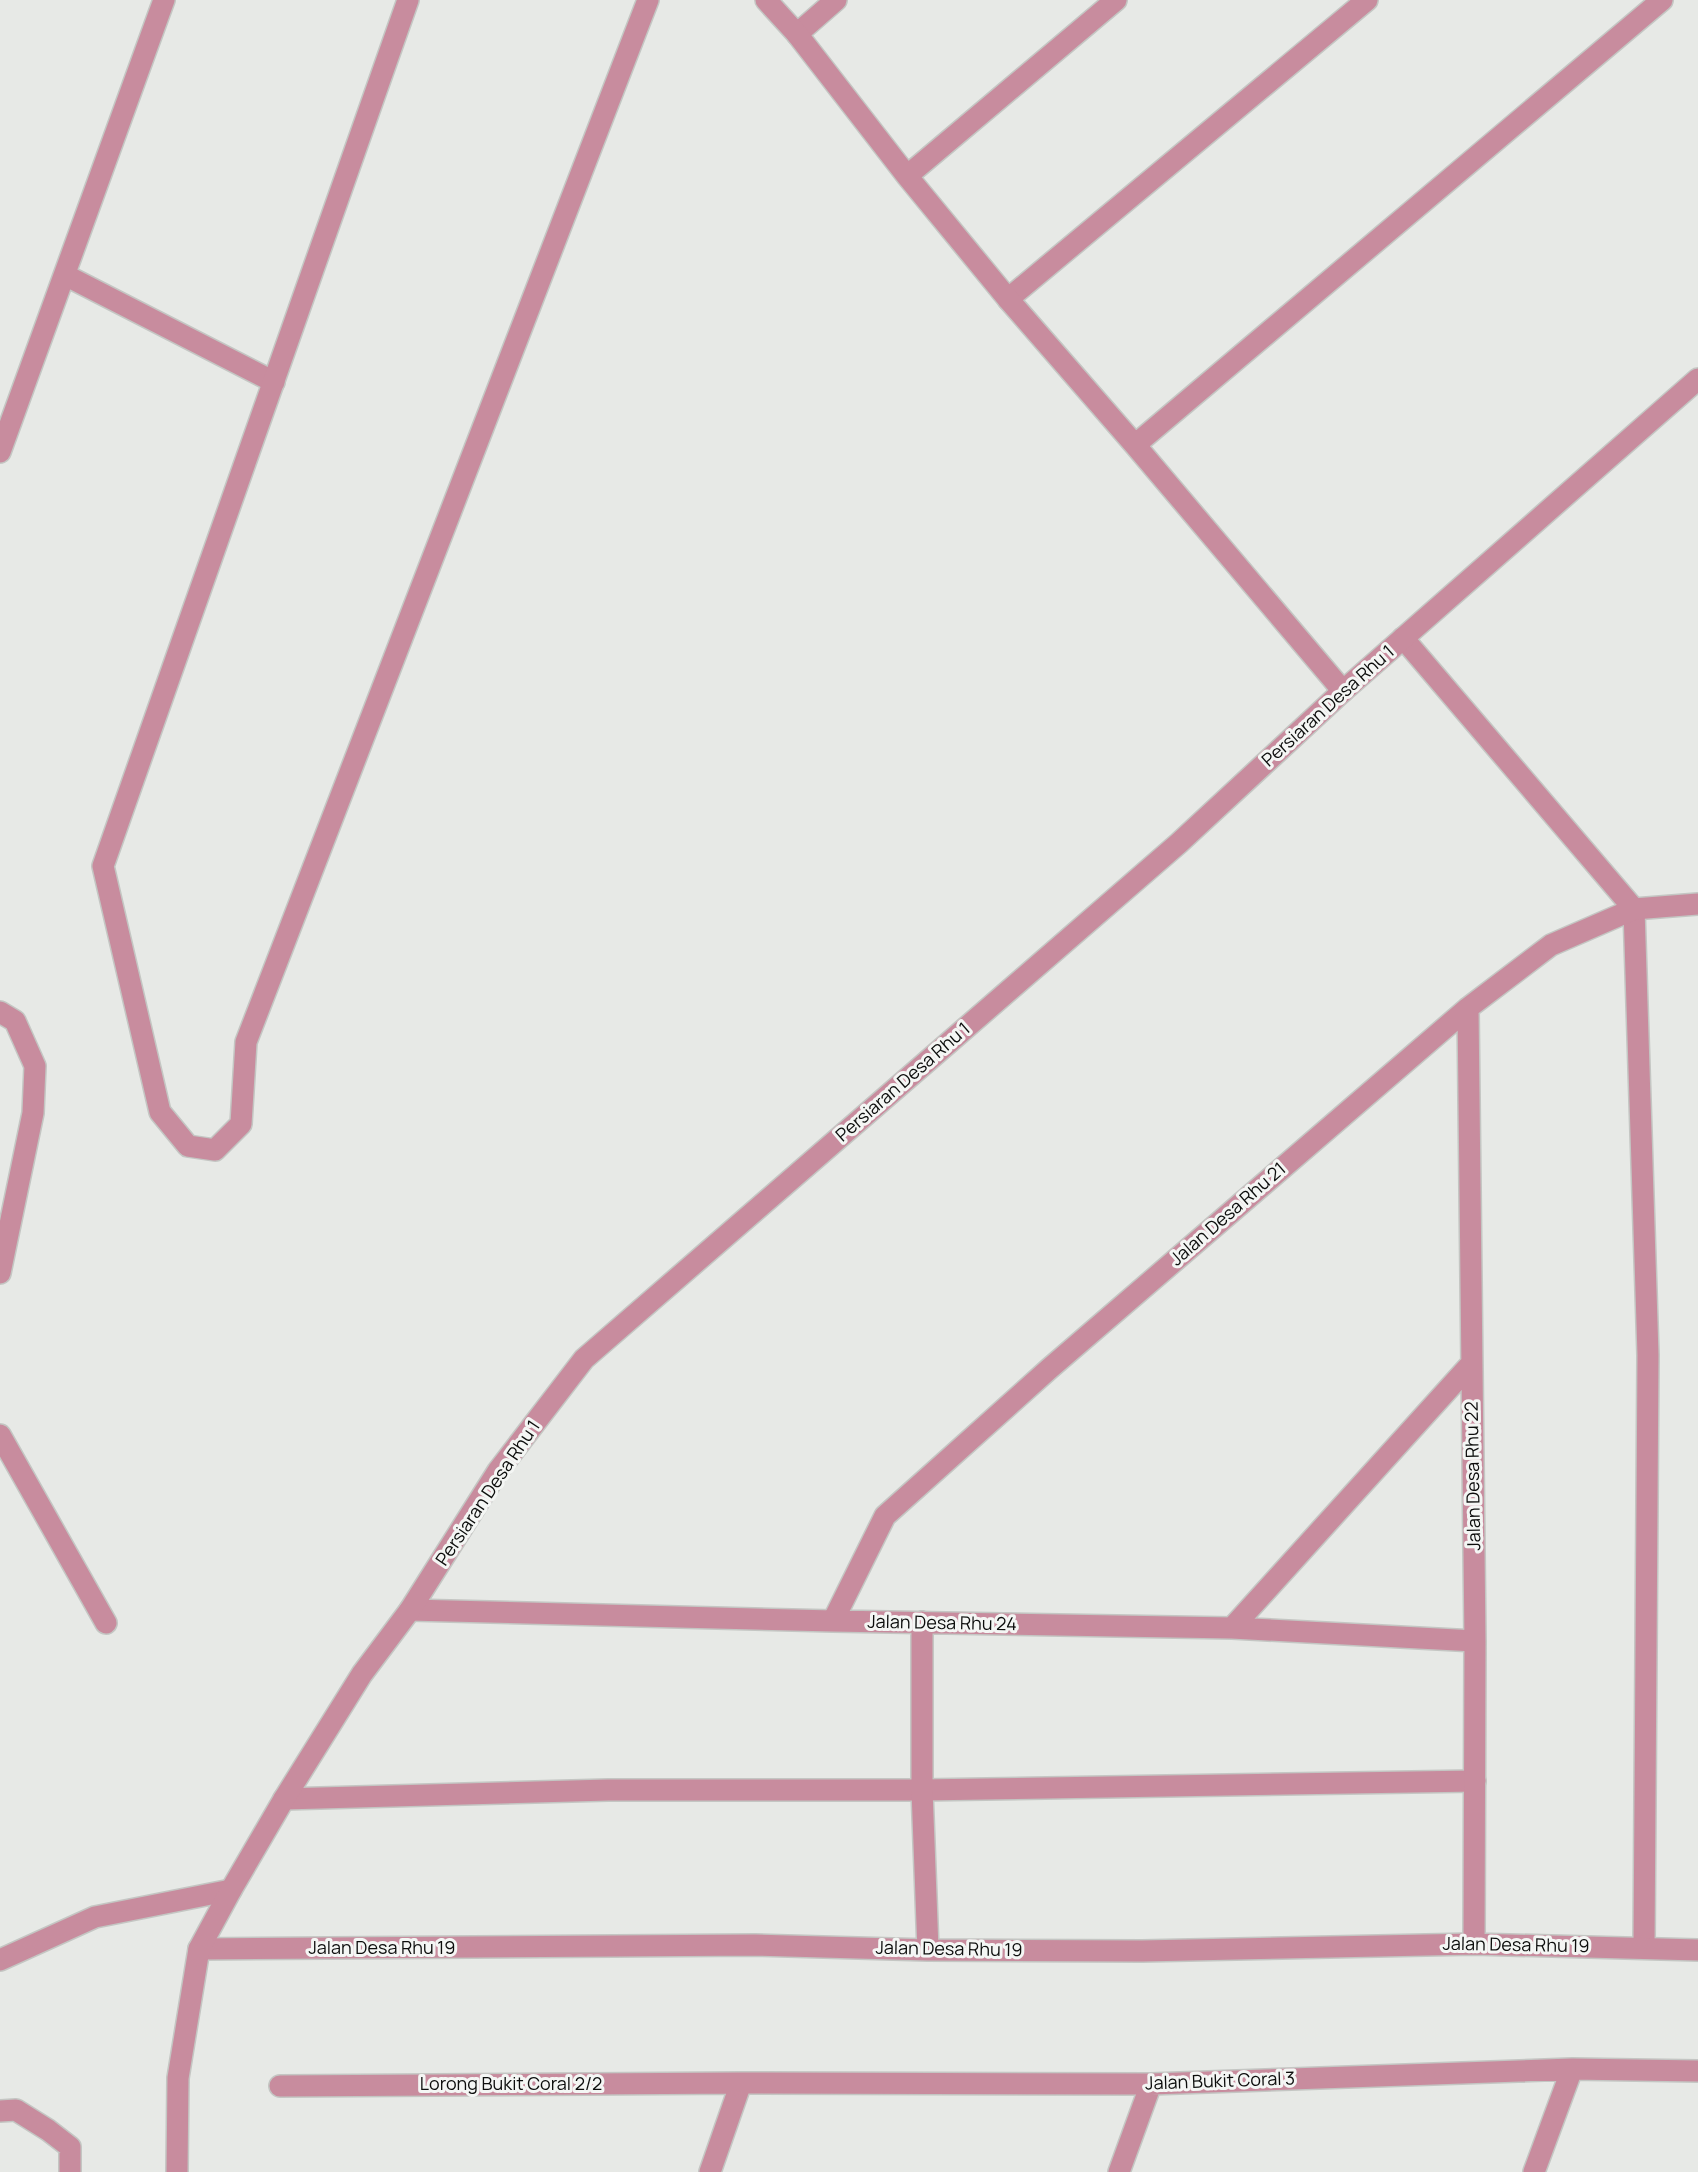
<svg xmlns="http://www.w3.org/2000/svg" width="1698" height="2172" viewBox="0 0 1698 2172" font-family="Manrope,sans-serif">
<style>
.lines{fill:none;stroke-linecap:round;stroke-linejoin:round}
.service-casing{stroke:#c4c6c3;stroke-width:24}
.minor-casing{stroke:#c4c6c3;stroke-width:24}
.tertiary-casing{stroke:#c4c6c3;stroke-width:24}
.service{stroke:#c88c9e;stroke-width:21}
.minor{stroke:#c88c9e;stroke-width:21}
.tertiary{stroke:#c88c9e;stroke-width:21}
.labels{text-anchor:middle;stroke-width:6;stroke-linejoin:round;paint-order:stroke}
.street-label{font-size:18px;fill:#0c0d0c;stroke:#f4f6f4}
</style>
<rect width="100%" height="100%" fill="#e7e9e6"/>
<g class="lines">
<g class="service-casing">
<path id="service" d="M 797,34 L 836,0
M 65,275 L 274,382
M 1008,299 L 1367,0
M 0,452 L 164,0
M 1634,909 L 1648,1355 L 1644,1947
M 0,1435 L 106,1623
M 284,1799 L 608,1790 L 922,1790 L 1475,1781"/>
</g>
<g class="minor-casing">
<path id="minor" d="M 408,0 L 103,866 L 160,1112 L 188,1146 L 215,1150 L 241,1124 L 246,1042 L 648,0
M 766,0 L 797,34 L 907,176 L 1008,299 L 1135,445 L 1343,691
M 907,176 L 1116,0
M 1135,445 L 1662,0
M 1403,638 L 1634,909
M 1468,1008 L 1475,1641 L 1474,1944
M 0,1012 L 15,1021 L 35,1066 L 33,1113 L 0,1273
M 410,1610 L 833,1621 L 1232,1628 L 1475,1641
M 833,1621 L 885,1516 L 1049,1369 L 1468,1008 L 1551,945 L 1634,909 L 1698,904
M 922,1622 L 922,1790 L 928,1950
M 1232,1628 L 1471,1364
M 199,1949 L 755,1945 L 928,1950 L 1142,1951 L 1474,1944 L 1698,1950
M 0,1960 L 95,1917 L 231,1890
M 280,2086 L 741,2083 L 1151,2084 L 1572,2069 L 1698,2071
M 0,2111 L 16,2110 L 48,2130 L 70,2147 L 70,2172
M 710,2172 L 741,2083
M 1119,2172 L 1151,2084
M 1534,2172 L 1572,2069"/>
</g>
<g class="tertiary-casing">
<path id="tertiary" d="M 177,2172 L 178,2078 L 199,1949 L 231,1890 L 284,1799 L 362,1674 L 410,1610 L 498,1471 L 584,1359 L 1179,843 L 1343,691 L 1698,379"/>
</g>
<use href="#service" class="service"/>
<use href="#minor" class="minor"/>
<use href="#tertiary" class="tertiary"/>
</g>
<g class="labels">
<g class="street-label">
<text transform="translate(1328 706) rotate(-42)" y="6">Persiaran Desa Rhu 1</text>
<text transform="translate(903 1082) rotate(-41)" y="6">Persiaran Desa Rhu 1</text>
<text transform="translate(1228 1214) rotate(-41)" y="6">Jalan Desa Rhu 21</text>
<text transform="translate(1473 1476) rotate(-91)" y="6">Jalan Desa Rhu 22</text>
<text transform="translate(488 1493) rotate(-56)" y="6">Persiaran Desa Rhu 1</text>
<text transform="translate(942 1623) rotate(1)" y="6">Jalan Desa Rhu 24</text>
<text transform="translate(1516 1945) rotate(1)" y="6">Jalan Desa Rhu 19</text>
<text x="382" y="1954">Jalan Desa Rhu 19</text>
<text transform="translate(949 1949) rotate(1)" y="6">Jalan Desa Rhu 19</text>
<text transform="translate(1220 2081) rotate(-2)" y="6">Jalan Bukit Coral 3</text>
<text x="511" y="2090">Lorong Bukit Coral 2/2</text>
</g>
</g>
</svg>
